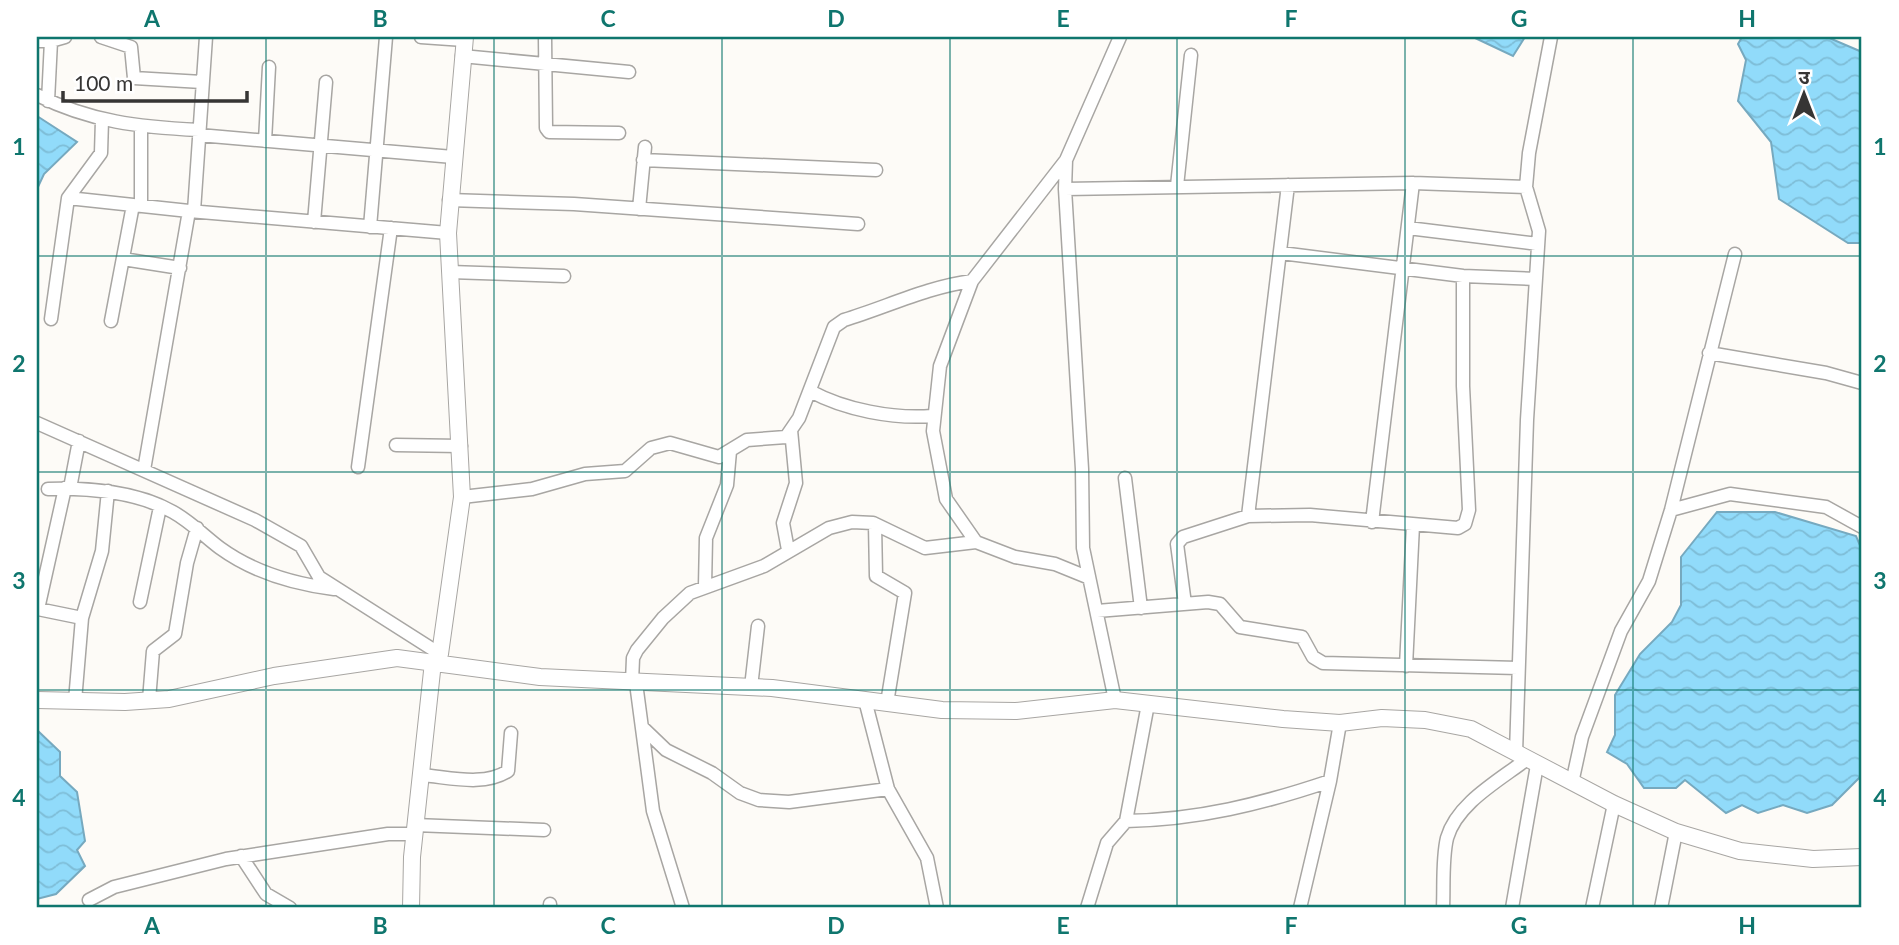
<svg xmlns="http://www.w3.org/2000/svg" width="1899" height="945" viewBox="0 0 1899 945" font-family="Lato,'Noto Sans Devanagari',sans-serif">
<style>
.water{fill:url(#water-waves);stroke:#76a9bf;stroke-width:2}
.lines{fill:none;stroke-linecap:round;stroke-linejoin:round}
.minor-casing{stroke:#a8a6a3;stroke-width:15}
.tertiary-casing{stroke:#a8a6a3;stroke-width:18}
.minor{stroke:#fff;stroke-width:12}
.tertiary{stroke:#fff;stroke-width:16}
.grid{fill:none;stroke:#0f766e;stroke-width:2;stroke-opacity:0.55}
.neatline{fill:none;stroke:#0f766e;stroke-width:2.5}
.grid-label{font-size:23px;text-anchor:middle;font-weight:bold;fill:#0f766e}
</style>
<defs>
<pattern id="water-waves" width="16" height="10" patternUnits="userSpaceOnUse" patternTransform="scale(1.75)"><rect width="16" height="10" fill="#91dbfa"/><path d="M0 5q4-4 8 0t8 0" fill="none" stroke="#7ebdd7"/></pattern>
</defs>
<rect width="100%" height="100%" fill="#fdfbf7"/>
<path class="water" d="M 1473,37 L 1525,37 L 1513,56 Z
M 1742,37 L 1827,37 L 1862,52 L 1862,243 L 1848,243 L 1779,199 L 1771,142 L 1738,101 L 1746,60 L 1738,44 Z
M 37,116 L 77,142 L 44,174 L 37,189 Z
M 1717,512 L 1775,512 L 1856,536 L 1862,550 L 1862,775 L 1832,805 L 1807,813 L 1783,805 L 1758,813 L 1742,805 L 1726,813 L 1685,780 L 1676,788 L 1644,788 L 1627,764 L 1607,752 L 1615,735 L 1615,695 L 1640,654 L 1672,622 L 1681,605 L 1681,557 Z
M 37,730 L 60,752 L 60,776 L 77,792 L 85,841 L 77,850 L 85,866 L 56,894 L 37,899 Z"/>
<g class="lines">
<g class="minor-casing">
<path id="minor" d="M 101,37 L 131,47 L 134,78 L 202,82
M 421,37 L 464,40
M 545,37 L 546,128 L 549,132 L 619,133
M 37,41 L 51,41 L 65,37
M 462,56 L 629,72
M 37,95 C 91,122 139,127 199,130
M 48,101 L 51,41
M 199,135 L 453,157
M 265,141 L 269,67
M 643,160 L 876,170
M 1066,160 L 972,281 L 940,366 L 933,431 L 946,499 L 976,542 L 1015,557 L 1055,564 L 1087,577
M 1177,186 L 1191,55
M 1065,189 L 1413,183 L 1526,187
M 68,198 L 189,211
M 449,200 L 574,204 L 858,224
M 141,206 L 141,127
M 639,209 L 645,147
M 194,211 L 206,37
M 314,222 L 326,82
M 370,227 L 386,37
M 1408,228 L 1538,244
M 1281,253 L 1463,276 L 1536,279
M 123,259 L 180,268
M 450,272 L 564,276
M 51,319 L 68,198 L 101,153 L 102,120
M 111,321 L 133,205
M 1709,353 L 1826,373 L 1862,383
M 810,391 C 845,410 893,419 932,416
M 37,423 L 255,520 L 301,546 L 319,577 L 440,654
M 396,445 L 461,446
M 358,467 L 391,228
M 144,470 L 189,211 L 448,233
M 1125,478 L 1141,608
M 65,488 L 38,609 L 82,618
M 70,488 L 79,441
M 48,489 C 89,488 136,491 173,512 C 191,522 204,536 220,548 C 253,572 294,584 334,589
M 462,497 L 532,489 L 585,474 L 625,471 L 651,448 L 670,443 L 719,457 L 747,440 L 786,437 L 799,418 L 834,327 L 844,320 C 887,307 927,287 972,281
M 1671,510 L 1730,494 L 1826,507 L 1862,527
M 1248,516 L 1288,185
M 1372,522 L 1413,183
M 875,524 L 876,576 L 905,593 L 887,703
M 788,550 L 783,523 L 796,483 L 791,430
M 705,586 L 706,538 L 727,485 L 730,451
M 140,602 L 160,507
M 1185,604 L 1177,544 L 1183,537 L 1248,516 L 1310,515 L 1458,528 L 1465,524 L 1469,510 L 1463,386 L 1463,276
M 1097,611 L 1208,602 L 1220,604 L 1240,627 L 1302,637 L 1313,657 L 1323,663 L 1518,668
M 1406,666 L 1413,525
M 632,682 L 633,658 L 637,650 L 663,618 L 690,593 L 764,566 L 829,528 L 852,522 L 873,523 L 925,548 L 976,542
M 636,683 L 653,811 L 683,908
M 751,687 L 758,626
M 149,700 L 153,651 L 175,634 L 187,563 L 197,528
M 865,700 L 888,789 L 927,858 L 937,908
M 1115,700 L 1083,548 L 1082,469 L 1065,189 L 1066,160 L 1120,37
M 75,701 L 82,618 L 102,551 L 108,491
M 642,727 L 666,750 L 712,773 L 740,793 L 759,800 L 789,802 L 888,789
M 1516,753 L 1527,420 L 1539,231 L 1526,187 L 1529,153 L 1551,37
M 421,775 C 449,777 483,787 508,771 L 511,733
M 1572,783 L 1582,737 L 1621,631 L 1649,581 L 1671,510 L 1735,254
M 1126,821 L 1148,704
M 415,825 L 544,830
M 241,856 L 266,894 L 290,908
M 89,900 L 114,887 L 226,859 L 388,834 L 414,834
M 550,904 L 550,908
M 1087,908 L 1107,843 L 1126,821 C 1197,820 1262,804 1330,781
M 1300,908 L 1330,781 L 1340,723
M 1443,908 C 1444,886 1442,859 1447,838 C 1457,803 1500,780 1527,759
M 1512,908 L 1537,765
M 1592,908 L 1614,804
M 1661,908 L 1676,832"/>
</g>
<g class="tertiary-casing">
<path id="tertiary" d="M 37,700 L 125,702 L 169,699 L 274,676 L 397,658 L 540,677 L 772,688 L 942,710 L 1016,711 L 1115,700 L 1283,719 L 1340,723 L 1382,718 L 1425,720 L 1471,729 L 1614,804 L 1676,832 L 1740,851 L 1813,859 L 1862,857
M 411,908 L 412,857 L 433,662 L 440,654 L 462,497 L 448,233 L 465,37"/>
</g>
<use href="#minor" class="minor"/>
<use href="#tertiary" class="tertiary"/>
</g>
<path class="grid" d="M 266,37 L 266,908M 494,37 L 494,908M 722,37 L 722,908M 950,37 L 950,908M 1177,37 L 1177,908M 1405,37 L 1405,908M 1633,37 L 1633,908M 37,256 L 1862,256M 37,472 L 1862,472M 37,690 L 1862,690"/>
<rect width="1899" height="945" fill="none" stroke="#ffffff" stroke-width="77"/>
<g transform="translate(1804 94)" stroke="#ffffff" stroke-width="5" paint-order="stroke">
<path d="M0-5L12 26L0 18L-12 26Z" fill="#363534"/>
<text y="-10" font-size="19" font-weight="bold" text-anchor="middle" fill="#363534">उ</text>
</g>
<path d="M63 91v10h184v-10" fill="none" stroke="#363534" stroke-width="3.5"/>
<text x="74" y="91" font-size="21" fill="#363534" stroke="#ffffff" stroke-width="5" paint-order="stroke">100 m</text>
<rect x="38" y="38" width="1822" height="868" class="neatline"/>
<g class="grid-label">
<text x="152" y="27">A</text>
<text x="380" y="27">B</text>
<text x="608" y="27">C</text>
<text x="836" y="27">D</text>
<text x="1063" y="27">E</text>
<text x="1291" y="27">F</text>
<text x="1519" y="27">G</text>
<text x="1747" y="27">H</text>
<text x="19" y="155">1</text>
<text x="1880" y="155">1</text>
<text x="19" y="372">2</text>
<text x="1880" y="372">2</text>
<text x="19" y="589">3</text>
<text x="1880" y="589">3</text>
<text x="19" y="806">4</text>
<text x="1880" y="806">4</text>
<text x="152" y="934">A</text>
<text x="380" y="934">B</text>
<text x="608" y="934">C</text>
<text x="836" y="934">D</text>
<text x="1063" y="934">E</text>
<text x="1291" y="934">F</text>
<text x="1519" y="934">G</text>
<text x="1747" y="934">H</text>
</g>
</svg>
